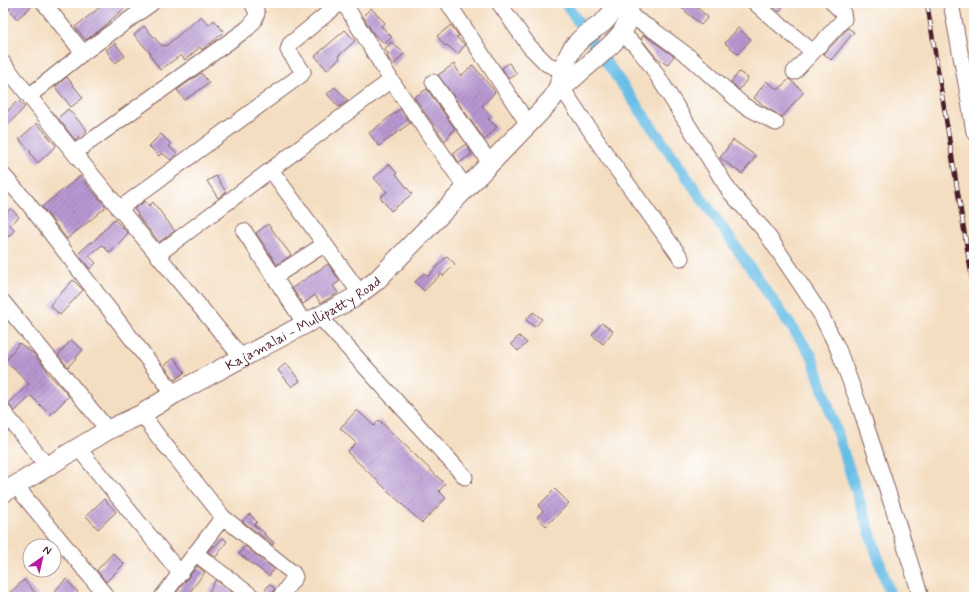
<svg xmlns="http://www.w3.org/2000/svg" width="977" height="600" viewBox="0 0 977 600" font-family="Mynerve,sans-serif">
<style>
.lines{fill:none;stroke-linecap:round;stroke-linejoin:round}
.canal{stroke:#69bee6;stroke-width:11}
.building{fill:url(#building-hatch)}
.minor-casing{stroke:#866260;stroke-width:17}
.major-casing{stroke:#866260;stroke-width:21}
.minor{stroke:#fff;stroke-width:15}
.major{stroke:#fff;stroke-width:19}
.rail-casing{stroke:#4a1f2b;stroke-width:4.5}
.rail{stroke:#fff;stroke-width:3;stroke-dasharray:9;stroke-linecap:butt}
.labels{text-anchor:middle;stroke-width:3;stroke-linejoin:round;paint-order:stroke}
.street-label{font-size:14px;fill:#4a1f2b;stroke:#fff}
</style>
<defs>
<pattern id="building-hatch" width="6" height="6" patternUnits="userSpaceOnUse"><rect width="6" height="6" fill="#b798d2"/><path d="M-1 1l2-2M0 6l6-6M5 7l2-2" fill="none" stroke="#977bab"/></pattern>
</defs>
<rect width="100%" height="100%" fill="#fff"/>
<filter id="ink" filterUnits="userSpaceOnUse"><feTurbulence type="fractalNoise" baseFrequency=".025" numOctaves="2"/><feDisplacementMap in="SourceGraphic" scale="8" xChannelSelector="R" yChannelSelector="G"/><feConvolveMatrix kernelMatrix="1 2 1 2 8 2 1 2 1" color-interpolation-filters="sRGB"/></filter>
<filter id="wash" filterUnits="userSpaceOnUse"><feTurbulence type="fractalNoise" baseFrequency=".012" numOctaves="4" result="noise"/><feDisplacementMap in="SourceGraphic" scale="16" xChannelSelector="R" yChannelSelector="G"/><feGaussianBlur stdDeviation="0.9" result="paint"/><feColorMatrix in="noise" values="0 0 0 0 0 0 0 0 0 0 0 0 0 0 0 0 0 1.4 0 .05"/><feComposite in="paint" operator="in"/></filter>
<g filter="url(#wash)">
<rect width="100%" height="100%" fill="#f4dec1"/>
<g class="lines">
<path class="canal" d="M 565,3 L 812,356 L 891,597"/>
</g>
<g id="blocks">
<path class="building" d="M 5,3 L 35,3 L 17,19 Z
M 105,3 L 130,3 L 100,30 L 86,40 L 75,27 Z
M 676,3 L 692,3 L 708,17 L 701,25 Z
M 769,3 L 786,3 L 779,12 Z
M 371,8 L 385,23 L 381,26 L 392,37 L 385,44 L 372,32 L 363,16 Z
M 201,16 L 209,25 L 214,20 L 224,32 L 202,50 L 200,47 L 185,60 L 181,55 L 160,70 L 150,55 L 151,54 L 134,35 L 144,26 L 162,46 L 164,45 L 166,46 Z
M 451,25 L 459,36 L 456,37 L 465,45 L 458,54 L 447,45 L 445,46 L 437,36 Z
M 738,28 L 751,39 L 738,54 L 725,43 Z
M 848,28 L 854,32 L 831,60 L 824,54 Z
M 345,30 L 355,41 L 338,56 L 340,58 L 327,70 L 315,56 Z
M 644,35 L 674,56 L 667,65 L 656,57 L 641,39 Z
M 391,42 L 404,53 L 393,66 L 387,56 L 389,54 L 384,50 Z
M 115,43 L 125,56 L 115,63 L 106,50 Z
M 509,63 L 517,74 L 509,79 L 502,68 Z
M 454,64 L 461,76 L 473,65 L 495,92 L 482,106 L 491,116 L 488,119 L 497,127 L 485,140 L 438,75 Z
M 739,72 L 748,78 L 739,90 L 731,82 Z
M 201,73 L 209,83 L 185,100 L 177,90 Z
M 67,77 L 83,98 L 71,107 L 55,87 Z
M 789,79 L 804,92 L 782,117 L 767,108 L 754,98 L 766,81 L 778,90 Z
M 335,87 L 348,101 L 339,107 L 327,94 Z
M 427,89 L 455,129 L 445,141 L 414,97 Z
M 18,100 L 25,107 L 3,130 L 3,116 Z
M 68,109 L 87,130 L 75,140 L 58,118 Z
M 400,109 L 410,123 L 379,146 L 369,133 Z
M 37,123 L 56,146 L 38,163 L 30,153 L 31,152 L 19,139 Z
M 161,134 L 171,144 L 169,147 L 177,153 L 171,160 L 162,153 L 159,156 L 149,146 Z
M 733,140 L 756,156 L 742,174 L 720,158 Z
M 466,144 L 472,154 L 459,163 L 453,153 Z
M 389,164 L 397,173 L 396,174 L 412,194 L 391,211 L 380,197 L 387,192 L 374,178 Z
M 80,176 L 87,185 L 105,205 L 105,208 L 67,239 L 42,207 Z
M 216,176 L 226,192 L 218,198 L 207,181 Z
M 145,201 L 149,206 L 153,202 L 175,231 L 159,242 L 137,215 L 138,214 L 134,209 Z
M 11,208 L 19,217 L 10,225 L 15,230 L 3,242 L 3,216 Z
M 114,219 L 128,233 L 110,253 L 102,245 L 89,256 L 96,263 L 90,269 L 78,254 L 91,242 L 92,243 Z
M 268,224 L 291,255 L 277,265 L 256,233 Z
M 447,256 L 455,264 L 443,276 L 441,274 L 424,291 L 415,282 L 424,273 L 428,276 Z
M 328,264 L 340,281 L 333,286 L 338,293 L 321,303 L 315,295 L 303,304 L 292,288 Z
M 73,280 L 83,290 L 60,315 L 50,305 Z
M 533,312 L 542,319 L 535,327 L 526,320 Z
M 602,323 L 613,331 L 603,344 L 592,335 Z
M 519,336 L 527,343 L 518,351 L 511,344 Z
M 71,340 L 83,350 L 68,367 L 58,355 Z
M 19,343 L 34,354 L 47,370 L 46,371 L 69,396 L 50,415 L 31,396 L 15,411 L 8,404 L 29,384 L 18,372 L 5,362 Z
M 174,358 L 185,372 L 175,380 L 164,366 Z
M 286,363 L 300,381 L 292,387 L 278,370 Z
M 357,410 L 374,426 L 379,420 L 445,484 L 439,491 L 446,498 L 422,523 L 347,452 L 356,443 L 340,428 Z
M 555,489 L 569,503 L 546,526 L 537,517 L 543,511 L 538,506 Z
M 104,499 L 116,512 L 98,529 L 86,516 Z
M 250,514 L 257,522 L 254,525 L 265,533 L 264,534 L 274,543 L 273,545 L 242,521 Z
M 223,538 L 227,541 L 216,557 L 208,552 L 213,545 L 214,547 Z
M 245,546 L 274,569 L 269,576 L 239,554 Z
M 113,553 L 124,564 L 106,582 L 97,570 Z
M 197,566 L 205,572 L 186,597 L 173,597 Z
M 66,579 L 78,592 L 73,597 L 59,597 L 54,592 Z
M 24,580 L 39,597 L 5,597 Z
M 216,580 L 233,593 L 232,597 L 206,597 Z
M 269,584 L 275,588 L 271,597 L 262,597 L 262,595 Z"/>
</g>
</g>
<g filter="url(#ink)">
<use href="#blocks" fill-opacity="0" stroke="#866260" stroke-width="1"/>
<g class="lines">
<g class="minor-casing">
<path id="minor" d="M 44,3 L 83,53
M 344,3 L 391,80 L 466,188
M 448,3 L 528,124
M 499,3 L 529,46 L 547,64 L 563,71
M 755,3 L 773,19 L 813,52
M 951,3 L 967,89 L 974,96
M 629,15 L 656,32 L 691,58 L 743,105 L 776,123
M 622,34 L 635,45 L 650,64 L 730,192 L 764,230 L 820,313 L 838,349 L 861,410 L 886,486 L 921,597
M 3,63 L 74,153 L 242,358
M 794,72 L 844,19 L 843,13 L 833,3
M 433,82 L 490,163
M 562,88 L 608,157 L 681,258
M 967,89 L 974,132
M 29,96 L 83,53 L 152,3
M 74,153 L 248,28 L 254,21 L 257,13 L 252,3
M 271,170 L 360,293
M 3,175 L 27,202 L 174,394
M 119,209 L 301,75 L 303,72 L 288,50 L 290,44 L 340,3
M 244,231 L 305,324
M 157,255 L 391,80
M 274,277 L 325,244
M 3,302 L 108,430
M 319,316 L 465,477
M 3,411 L 47,466
M 142,414 L 160,439 L 177,459 L 223,517 L 293,573 L 295,577 L 280,597
M 78,448 L 180,573
M 15,485 L 107,597
M 195,553 L 253,597
M 162,597 L 223,517"/>
</g>
<g class="major-casing">
<g id="major">
<path d="M 556,93 C 568,83 581,71 593,61 C 610,45 634,30 628,3"/>
<path id="s1" d="M 3,493 L 108,430 L 142,414 L 174,394 L 352,299 L 376,281 L 542,110 C 547,104 553,99 556,93 C 564,76 564,55 578,42 C 593,26 607,27 616,3"/>
</g>
</g>
<use href="#minor" class="minor"/>
<use href="#major" class="major"/>
<g class="rail-casing">
<path id="rail" d="M 927,3 L 974,291"/>
</g>
<use href="#rail" class="rail"/>
</g>
</g>
<g class="labels">
<g class="street-label">
<text dy="5" stroke="none"><textPath href="#s1" startOffset="345">Kajamalai - Mullipatty Road</textPath></text>
</g>
</g>
<rect width="977" height="600" fill="none" stroke="#fff" stroke-width="16"/>
<g transform="translate(42 558) rotate(34)"><circle r="19" fill="#ffffff" stroke="#b7a5aa"/>
<path d="M0-3L7 15L0 10L-7 15Z" fill="#b5179e"/>
<text y="-6" font-size="11" font-weight="bold" text-anchor="middle" fill="#4a1f2b">N</text>
</g>
</svg>
